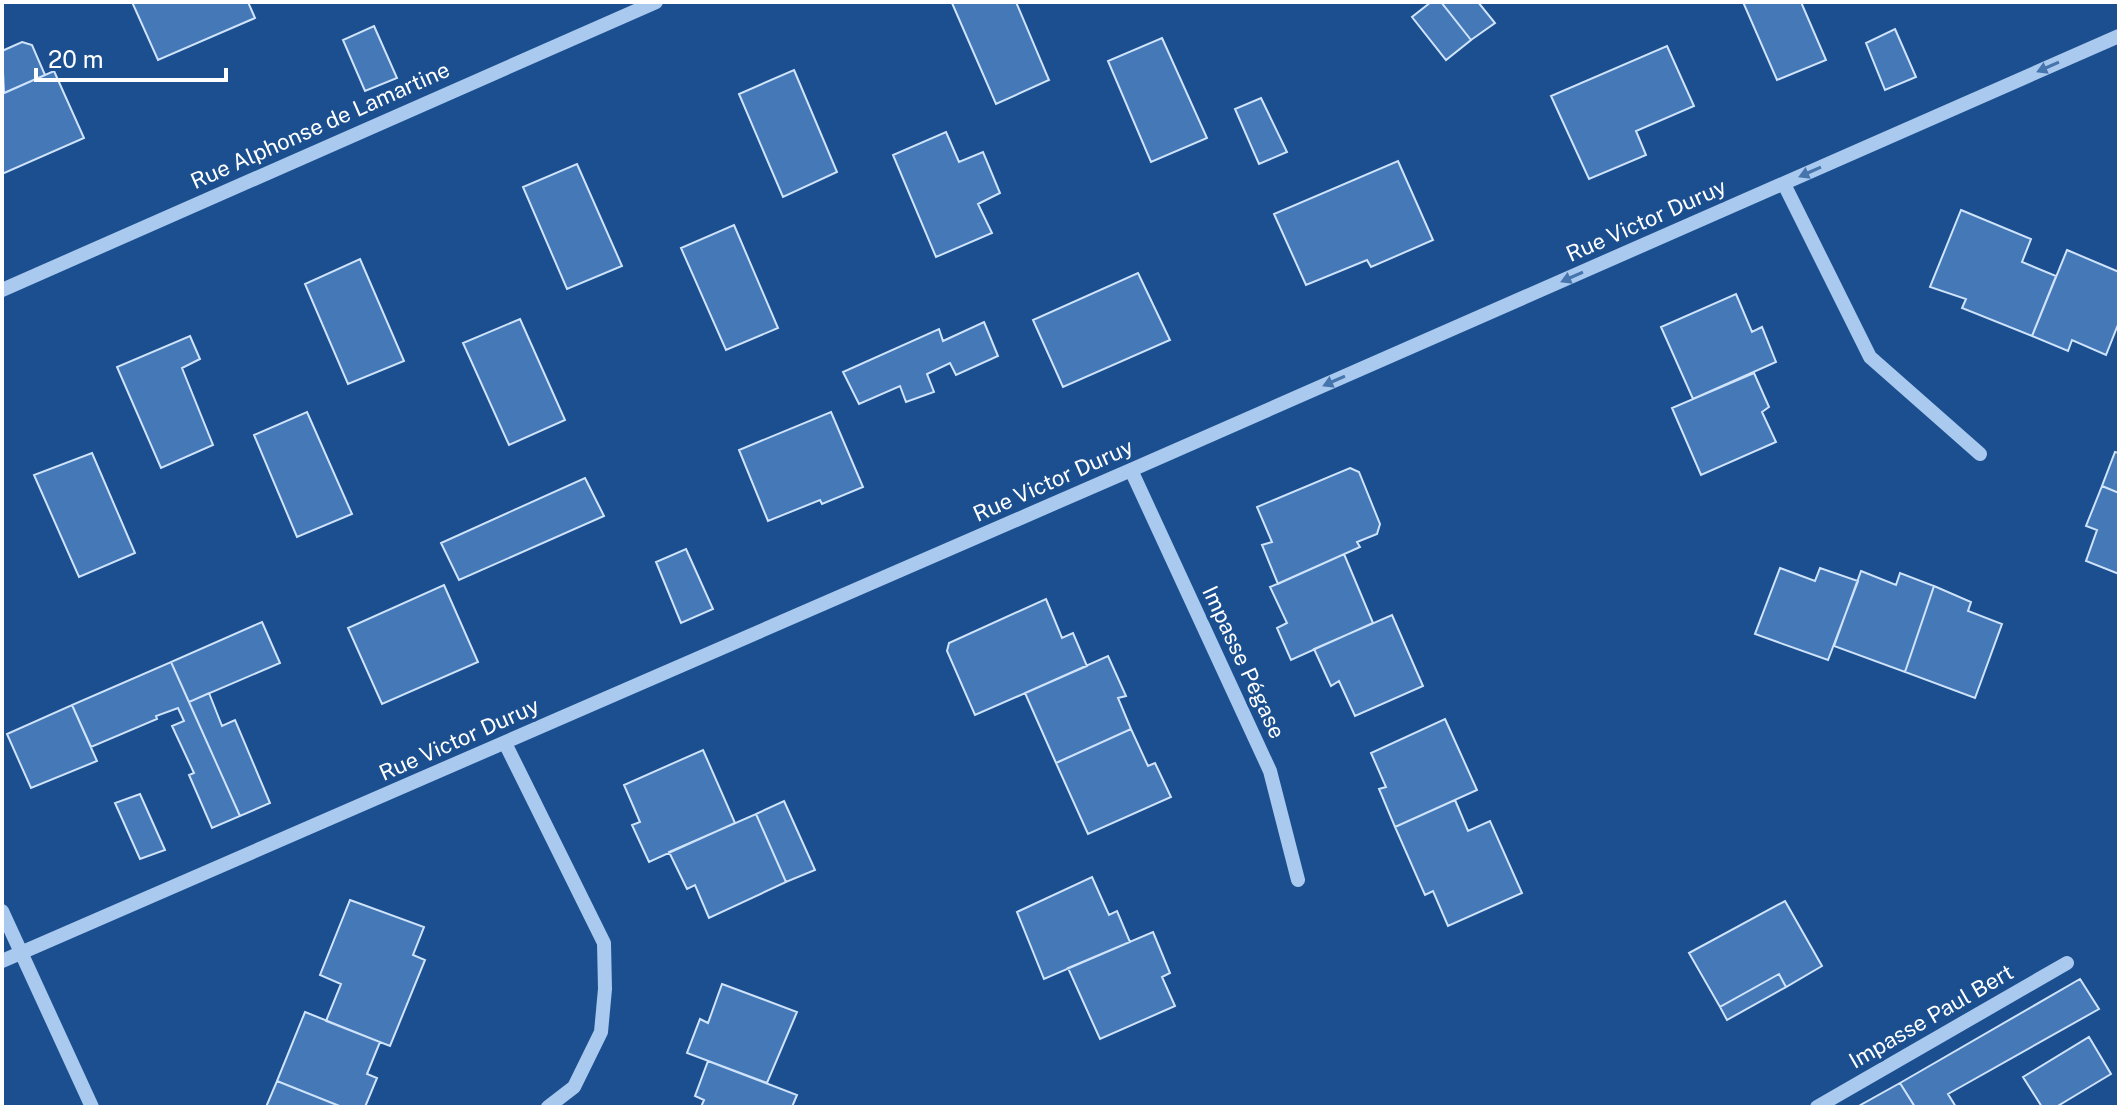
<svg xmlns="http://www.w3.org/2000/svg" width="2121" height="1109" viewBox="0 0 2121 1109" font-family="'Public Sans',sans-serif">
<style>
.building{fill:#4478b7;stroke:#cfe3fa;stroke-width:2}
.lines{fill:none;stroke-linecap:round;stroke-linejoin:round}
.minor{stroke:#a9c9ee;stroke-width:14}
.oneway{fill:#4674ac}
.labels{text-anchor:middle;stroke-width:7;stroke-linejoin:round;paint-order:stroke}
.street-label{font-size:22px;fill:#fff;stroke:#1b4f8f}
</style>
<rect width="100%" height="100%" fill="#1b4f8f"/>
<path class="building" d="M 132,2 L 248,2 L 255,18 L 158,60 Z
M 955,2 L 1016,2 L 1049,80 L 996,104 L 952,3 Z
M 1431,2 L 1441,2 L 1471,40 L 1446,60 L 1412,17 Z
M 1441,2 L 1478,2 L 1495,23 L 1471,40 Z
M 1743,2 L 1801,2 L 1826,60 L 1777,80 Z
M 374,26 L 397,78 L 365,91 L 343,40 Z
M 1895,29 L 1916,77 L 1885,90 L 1866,43 Z
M 1162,38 L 1207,138 L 1151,162 L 1108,61 Z
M 22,42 L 32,45 L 45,75 L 4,93 L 2,51 Z
M 1667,46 L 1694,106 L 1636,131 L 1646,155 L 1589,179 L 1551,96 Z
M 794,70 L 837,172 L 783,197 L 739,94 Z
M 54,71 L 84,138 L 2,174 L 2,94 Z
M 1261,98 L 1287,152 L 1259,164 L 1235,109 Z
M 946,132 L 959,162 L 983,152 L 1000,193 L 978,204 L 992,233 L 936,257 L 893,155 Z
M 1398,161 L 1433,240 L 1371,267 L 1367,260 L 1306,285 L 1274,214 Z
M 577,164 L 622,266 L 567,289 L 523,187 Z
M 1961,210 L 2031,239 L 2022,262 L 2056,276 L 2032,336 L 1962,308 L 1966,299 L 1930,287 Z
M 734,225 L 778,328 L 726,350 L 681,248 Z
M 2067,250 L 2119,272 L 2119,322 L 2106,355 L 2072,340 L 2068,351 L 2032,336 Z
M 360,259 L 404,361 L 348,384 L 305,284 Z
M 1138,273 L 1170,340 L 1063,387 L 1033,320 Z
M 1736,294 L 1752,332 L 1762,327 L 1776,362 L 1693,399 L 1661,327 Z
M 520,319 L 565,420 L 509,445 L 463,343 Z
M 984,322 L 998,356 L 956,375 L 950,363 L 927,374 L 934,392 L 906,402 L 900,386 L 859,404 L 843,372 L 939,329 L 943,341 Z
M 190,336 L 200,359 L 182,368 L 213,445 L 161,468 L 117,367 Z
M 1754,373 L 1769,407 L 1762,412 L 1776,442 L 1701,475 L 1672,408 Z
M 307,412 L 352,514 L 297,537 L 254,435 Z
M 831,412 L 863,487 L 822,504 L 820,500 L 768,521 L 739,450 Z
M 2115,452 L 2119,453 L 2119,493 L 2102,486 Z
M 92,453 L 135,553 L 79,577 L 34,475 Z
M 1350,468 L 1359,472 L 1380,524 L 1377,534 L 1357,542 L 1360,547 L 1278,584 L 1262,545 L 1272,542 L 1257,507 Z
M 585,478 L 604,516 L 459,580 L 441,543 Z
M 2102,486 L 2119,493 L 2119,574 L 2086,561 L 2097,530 L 2086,526 Z
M 686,549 L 713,609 L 681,623 L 656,562 Z
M 1344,554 L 1373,623 L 1291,660 L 1277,628 L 1287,623 L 1270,587 Z
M 1780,568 L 1815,581 L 1820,568 L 1858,581 L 1828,660 L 1755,634 Z
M 1861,571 L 1896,585 L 1900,573 L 1934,586 L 1905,672 L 1834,646 Z
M 444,585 L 478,662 L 382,704 L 348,628 Z
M 1934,586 L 1971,602 L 1968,611 L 2002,624 L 1975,698 L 1905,672 Z
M 1046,599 L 1062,638 L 1073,633 L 1087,666 L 975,715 L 947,651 L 949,643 Z
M 1392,615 L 1423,686 L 1355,716 L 1339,681 L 1331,686 L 1314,649 Z
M 262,622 L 280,663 L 189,702 L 171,662 Z
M 1108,656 L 1126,696 L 1118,698 L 1131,729 L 1056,763 L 1025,693 Z
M 171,662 L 240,816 L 212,828 L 189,775 L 194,773 L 172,726 L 184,721 L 178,708 L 156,716 L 157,719 L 91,747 L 72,705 Z
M 209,693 L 222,726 L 235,720 L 270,803 L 240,816 L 189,702 Z
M 72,705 L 97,761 L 31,788 L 7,734 Z
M 1445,719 L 1477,790 L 1395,827 L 1379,789 L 1386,787 L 1371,753 Z
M 1131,729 L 1148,766 L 1155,763 L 1171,797 L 1088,834 L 1056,763 Z
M 703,750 L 735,823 L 649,862 L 632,825 L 640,822 L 624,785 Z
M 140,794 L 165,850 L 140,859 L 115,803 Z
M 1455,800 L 1468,831 L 1490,821 L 1522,893 L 1448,926 L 1433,891 L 1425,895 L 1395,827 Z
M 784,801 L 815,870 L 786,882 L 756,814 Z
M 756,814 L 786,882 L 709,918 L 695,885 L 687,889 L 669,852 Z
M 1092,877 L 1109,915 L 1117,911 L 1130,942 L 1044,979 L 1017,912 Z
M 350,900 L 424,927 L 413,955 L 425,960 L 390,1046 L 326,1021 L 341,984 L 320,975 Z
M 1785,901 L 1822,966 L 1786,987 L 1779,974 L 1720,1007 L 1689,953 Z
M 1153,932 L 1170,973 L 1162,977 L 1175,1006 L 1100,1039 L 1068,968 Z
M 1779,974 L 1786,987 L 1727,1020 L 1720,1007 Z
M 2080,979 L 2099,1009 L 1948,1094 L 1956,1107 L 1915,1107 L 1900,1083 Z
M 722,984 L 797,1012 L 767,1083 L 687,1053 L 700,1019 L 708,1023 Z
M 305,1012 L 380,1042 L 367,1074 L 377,1078 L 365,1107 L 342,1107 L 277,1081 Z
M 2089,1037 L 2111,1074 L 2056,1107 L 2042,1107 L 2023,1077 Z
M 708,1061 L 797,1095 L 792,1107 L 701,1107 L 704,1100 L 695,1096 Z
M 277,1081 L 342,1107 L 266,1107 Z
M 1900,1083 L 1915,1107 L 1857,1107 Z"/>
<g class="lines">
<path class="minor" d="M 1784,184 L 1870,357 L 1980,454
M 2,290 L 656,2
M 1131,470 L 1270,771 L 1298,880
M 505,743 L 604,943 L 605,989 L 601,1032 L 574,1087 L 548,1107
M 2,911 L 92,1107
M 2,961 L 1131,470 L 2119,36
M 1817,1107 L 2067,963"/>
</g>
<defs><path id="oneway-solid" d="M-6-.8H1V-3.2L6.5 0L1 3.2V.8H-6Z" transform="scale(2)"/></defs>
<g class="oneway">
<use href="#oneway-solid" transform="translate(2048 67) rotate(156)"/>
<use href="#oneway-solid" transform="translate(1810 172) rotate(156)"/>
<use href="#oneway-solid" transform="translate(1572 277) rotate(156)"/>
<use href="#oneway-solid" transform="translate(1334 381) rotate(156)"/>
</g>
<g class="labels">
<g class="street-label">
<text transform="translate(320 125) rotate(-24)" y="8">Rue Alphonse de Lamartine</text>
<text transform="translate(1646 220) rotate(-24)" y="8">Rue Victor Duruy</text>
<text transform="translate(1053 480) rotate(-24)" y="8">Rue Victor Duruy</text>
<text transform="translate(1244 662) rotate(65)" y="8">Impasse Pégase</text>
<text transform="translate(459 739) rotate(-24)" y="8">Rue Victor Duruy</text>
<text transform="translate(1931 1016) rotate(-30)" y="8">Impasse Paul Bert</text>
</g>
</g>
<rect width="2121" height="1109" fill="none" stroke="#ffffff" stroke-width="8"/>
<path d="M36 68v12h190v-12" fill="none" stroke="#ffffff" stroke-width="4"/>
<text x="48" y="68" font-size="24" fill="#ffffff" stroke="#1b4f8f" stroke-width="6" paint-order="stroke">20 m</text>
</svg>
